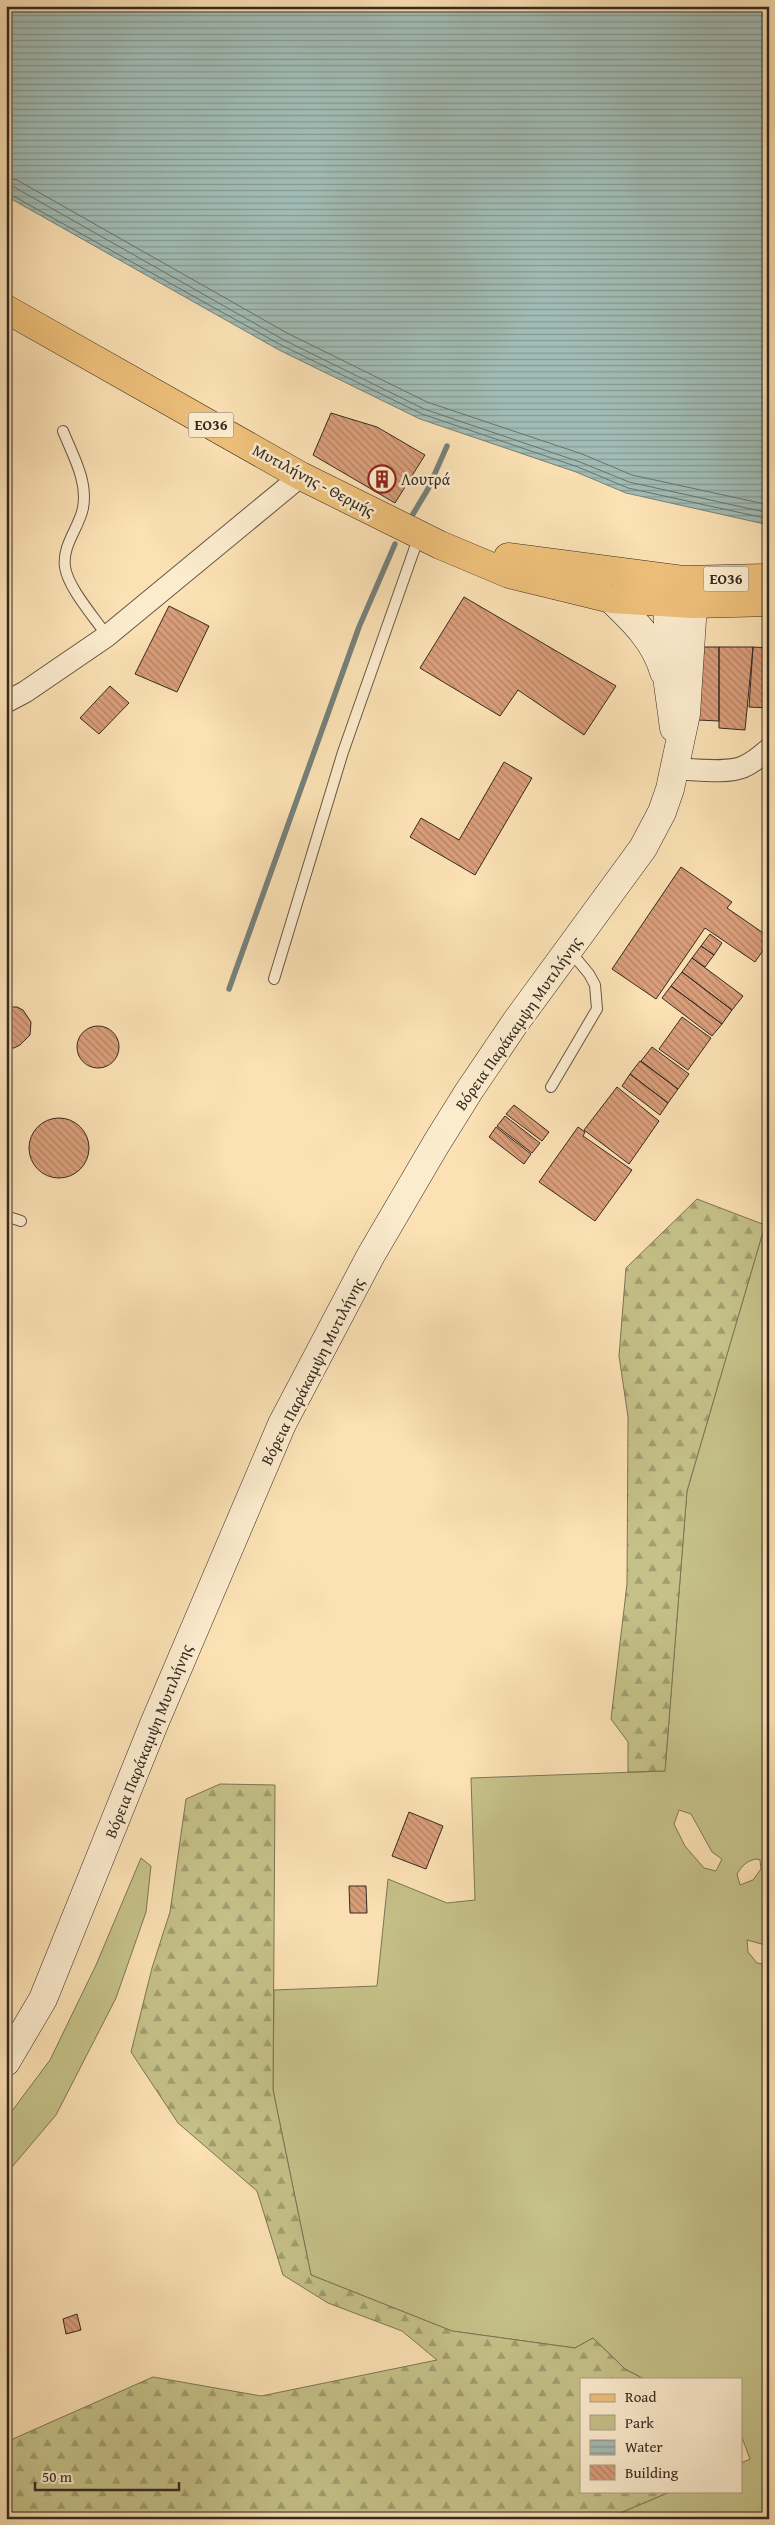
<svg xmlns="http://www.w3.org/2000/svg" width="775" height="2525" viewBox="0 0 775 2525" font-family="'Gentium Book Plus',serif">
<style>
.green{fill:#c5c188;stroke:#7d7555;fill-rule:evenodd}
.forest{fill:url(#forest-firs);stroke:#7d7555}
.water{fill:url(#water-rules);stroke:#76817a}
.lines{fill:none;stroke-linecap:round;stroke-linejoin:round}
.shore{stroke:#6b726c;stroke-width:1}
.stream{stroke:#76817a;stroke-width:5.5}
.building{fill:url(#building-back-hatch);stroke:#352922}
.lane-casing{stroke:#665746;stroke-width:12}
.street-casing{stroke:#665746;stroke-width:23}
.secondary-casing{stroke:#352922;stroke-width:29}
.primary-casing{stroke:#352922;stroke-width:29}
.lane{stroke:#fcecce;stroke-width:10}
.street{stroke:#fcecce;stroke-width:21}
.secondary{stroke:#fcecce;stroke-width:28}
.primary{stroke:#eec07a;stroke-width:28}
.labels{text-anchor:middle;stroke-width:5;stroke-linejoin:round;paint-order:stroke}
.shield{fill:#fcecce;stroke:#716456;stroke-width:1}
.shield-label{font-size:15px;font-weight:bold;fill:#352922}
.poi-label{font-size:16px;fill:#352922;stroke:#fcecce;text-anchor:start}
.street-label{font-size:16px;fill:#352922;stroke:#fcecce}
</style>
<defs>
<pattern id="forest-firs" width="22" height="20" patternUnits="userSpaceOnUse" patternTransform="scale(1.25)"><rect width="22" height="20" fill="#c5c188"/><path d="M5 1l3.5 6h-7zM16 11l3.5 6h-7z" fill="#a19d6f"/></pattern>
<pattern id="water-rules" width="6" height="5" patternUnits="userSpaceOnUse" patternTransform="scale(1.25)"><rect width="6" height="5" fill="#a1bcb5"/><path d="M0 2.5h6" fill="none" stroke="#849993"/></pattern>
<pattern id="building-back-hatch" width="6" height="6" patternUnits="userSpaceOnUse" patternTransform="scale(1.25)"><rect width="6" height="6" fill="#da9e7b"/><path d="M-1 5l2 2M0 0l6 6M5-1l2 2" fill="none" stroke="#b28164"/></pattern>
</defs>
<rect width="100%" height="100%" fill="#fbe1b4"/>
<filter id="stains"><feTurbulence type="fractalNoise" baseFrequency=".004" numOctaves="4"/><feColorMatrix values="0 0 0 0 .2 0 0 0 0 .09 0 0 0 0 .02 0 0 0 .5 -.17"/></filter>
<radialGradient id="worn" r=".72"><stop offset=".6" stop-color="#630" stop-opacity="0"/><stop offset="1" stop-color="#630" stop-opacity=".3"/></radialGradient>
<path class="green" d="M 765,1225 L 769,1226 L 769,1946 L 747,1940 L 748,1952 L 757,1963 L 769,1965 L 769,2519 L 606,2519 L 672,2491 L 741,2491 L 741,2463 L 750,2459 L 741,2435 L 741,2379 L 644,2379 L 625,2369 L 593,2338 L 575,2348 L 452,2331 L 311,2275 L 273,2090 L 274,1990 L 377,1986 L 388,1879 L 447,1903 L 475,1900 L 471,1778 L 665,1771 L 687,1491 ZM 679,1810 L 691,1814 L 712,1852 L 722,1859 L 716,1871 L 704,1868 L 685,1846 L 674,1824 ZM 757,1859 L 760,1860 L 761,1869 L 753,1880 L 740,1885 L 737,1874 C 742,1866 747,1860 757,1859 Z
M 141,1858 L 151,1866 L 146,1912 L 116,1998 L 56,2115 L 6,2174 L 6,2119 L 50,2060 L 96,1965 Z"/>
<path class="forest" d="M 697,1199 L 765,1225 L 687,1491 L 665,1771 L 628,1772 L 628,1742 L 611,1719 L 627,1584 L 628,1417 L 619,1356 L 626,1268 Z
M 220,1784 L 275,1785 L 273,2090 L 311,2275 L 452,2331 L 575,2348 L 593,2338 L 625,2369 L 644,2379 L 581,2379 L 581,2491 L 672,2491 L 606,2519 L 6,2519 L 6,2442 L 153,2377 L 261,2396 L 437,2360 L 402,2331 L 328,2303 L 283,2275 L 257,2191 L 178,2123 L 131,2052 L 152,1968 L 170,1912 L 186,1799 Z"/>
<path class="water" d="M 6,6 L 769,6 L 769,525 L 626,493 L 576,472 L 420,419 L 279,350 L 6,196 Z"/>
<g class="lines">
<path class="shore" d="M 6,178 L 17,180 L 287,333 L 427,402 L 582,454 L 632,475 L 769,505
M 6,185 L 14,187 L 284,340 L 424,409 L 580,462 L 629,482 L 769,513
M 6,192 L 281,345 L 422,414 L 578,467 L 628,488 L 769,519"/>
<path class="stream" d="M 413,514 L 428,489 L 447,446
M 229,989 L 359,627 L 395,544"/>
</g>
<path class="building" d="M 331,413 L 377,427 L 425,455 L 395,503 L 313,455 Z
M 464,597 L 616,686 L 584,735 L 518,690 L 500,716 L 420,668 Z
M 169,606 L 209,626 L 177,692 L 135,674 Z
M 701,647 L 719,647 L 719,721 L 698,720 Z
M 719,647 L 753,647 L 745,730 L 719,728 Z
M 753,647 L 769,648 L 769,708 L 749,707 Z
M 110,686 L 129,703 L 99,734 L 80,718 Z
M 504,762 L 532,778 L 475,875 L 410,837 L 421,818 L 459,840 Z
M 681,867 L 732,902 L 727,908 L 769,937 L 769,942 L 755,962 L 705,928 L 656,999 L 612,969 Z
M 710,934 L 722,943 L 714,955 L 701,946 Z
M 701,946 L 714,955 L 705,967 L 692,958 Z
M 692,958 L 743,996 L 732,1010 L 682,972 Z
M 682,972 L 732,1010 L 722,1024 L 671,986 Z
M 671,986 L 722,1024 L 712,1036 L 662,998 Z
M 6,1007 L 17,1007 L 23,1010 L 31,1022 L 30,1035 L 20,1045 L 14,1048 L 6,1048 Z
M 682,1017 L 711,1038 L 688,1070 L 659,1049 Z
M77 1047a21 21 0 1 1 42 0a21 21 0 1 1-42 0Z
M 652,1047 L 689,1074 L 678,1089 L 641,1061 Z
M 640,1061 L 678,1089 L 668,1103 L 630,1074 Z
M 630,1074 L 668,1103 L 660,1115 L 622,1086 Z
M 617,1087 L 659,1121 L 629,1164 L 584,1130 Z
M 514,1105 L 549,1132 L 542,1141 L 506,1114 Z
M 505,1116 L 540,1143 L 532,1153 L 497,1126 Z
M29 1148a30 30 0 1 1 60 0a30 30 0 1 1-60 0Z
M 496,1127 L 531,1154 L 524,1164 L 489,1137 Z
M 578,1127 L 585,1132 L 583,1136 L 632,1170 L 595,1221 L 539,1182 Z
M 409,1812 L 443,1826 L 426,1869 L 392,1856 Z
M 349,1886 L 366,1886 L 367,1913 L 350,1913 Z
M 77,2314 L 81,2330 L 66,2334 L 63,2319 Z"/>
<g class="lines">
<g class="lane-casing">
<path id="lane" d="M 63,431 C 73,456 88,481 83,508 C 79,528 62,545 65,567 C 68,588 95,618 107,636
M 274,979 L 343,752 L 419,536
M 551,1087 L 597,1009 L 595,985 L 589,974 L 570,951
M 6,1216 L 21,1221"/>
</g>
<g class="street-casing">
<path id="street" d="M 6,702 L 25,692 L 107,636 L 301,476
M 675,769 C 694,769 726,774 743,767 C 753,763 761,756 769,749"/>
</g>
<g class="secondary-casing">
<path id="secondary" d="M 611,599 C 634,621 655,641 664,672
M 674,728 L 668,684 L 668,603 L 681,582
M 6,2062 L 43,1999 L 154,1724 L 282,1424 L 371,1255 L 436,1144 L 469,1091 L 515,1023 L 643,848 L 662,812 L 670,789 L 686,714 L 693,604 L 685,583"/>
</g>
<g class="primary-casing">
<path id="primary" d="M 6,309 L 301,476 L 440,545 L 509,574 L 611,599 L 693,604 L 769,602
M 508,557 L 683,580 L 769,578"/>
</g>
<use href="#lane" class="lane"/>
<use href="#street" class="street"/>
<use href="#secondary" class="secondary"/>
<use href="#primary" class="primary"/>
</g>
<defs>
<g id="building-ring" transform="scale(1.4375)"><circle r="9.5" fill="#fcecce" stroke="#8f2418" stroke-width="1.5"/><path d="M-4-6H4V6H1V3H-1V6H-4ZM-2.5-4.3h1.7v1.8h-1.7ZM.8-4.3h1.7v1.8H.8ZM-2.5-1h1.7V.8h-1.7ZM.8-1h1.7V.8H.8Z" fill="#8f2418"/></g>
</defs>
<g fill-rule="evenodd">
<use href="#building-ring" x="382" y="479"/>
</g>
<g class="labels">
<g class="shield">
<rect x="188.5" y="412.5" width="45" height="25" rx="4"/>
<rect x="703.5" y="566.5" width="45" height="25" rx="4"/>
</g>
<g class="shield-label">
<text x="211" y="430">ΕΟ36</text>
<text x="726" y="584">ΕΟ36</text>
</g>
<g class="poi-label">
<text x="401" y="485">Λουτρά</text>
</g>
<g class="street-label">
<text transform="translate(314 480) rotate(28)" y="6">Μυτιλήνης - Θερμής</text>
<text transform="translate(518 1023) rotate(-55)" y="6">Βόρεια Παράκαμψη Μυτιλήνης</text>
<text transform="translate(312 1371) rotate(-63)" y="6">Βόρεια Παράκαμψη Μυτιλήνης</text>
<text transform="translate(148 1741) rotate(-68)" y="6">Βόρεια Παράκαμψη Μυτιλήνης</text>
</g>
</g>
<rect width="775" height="2525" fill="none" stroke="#fbe1b4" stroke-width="25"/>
<rect x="8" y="8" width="760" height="2510" fill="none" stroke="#352922" stroke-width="2.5"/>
<rect x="12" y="12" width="750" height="2500" fill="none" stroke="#352922"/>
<rect x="580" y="2378" width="162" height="115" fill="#fcecce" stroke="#ac9e89"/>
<rect x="590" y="2394" width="25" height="8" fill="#eec07a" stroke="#ac9e89"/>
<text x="625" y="2402" font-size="15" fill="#352922">Road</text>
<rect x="590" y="2415" width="25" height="15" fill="#c5c188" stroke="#ac9e89"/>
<text x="625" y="2428" font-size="15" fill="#352922">Park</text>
<rect x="590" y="2440" width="25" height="15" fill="url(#water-rules)" stroke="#ac9e89"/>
<text x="625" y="2452" font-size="15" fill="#352922">Water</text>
<rect x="590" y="2465" width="25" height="15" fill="url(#building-back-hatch)" stroke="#ac9e89"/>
<text x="625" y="2478" font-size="15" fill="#352922">Building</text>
<path d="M35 2482v8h144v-8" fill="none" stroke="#352922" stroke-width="2.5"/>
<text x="42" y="2482" font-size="15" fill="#352922" stroke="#fcecce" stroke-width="4" paint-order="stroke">50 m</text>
<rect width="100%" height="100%" filter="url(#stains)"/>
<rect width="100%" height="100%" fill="url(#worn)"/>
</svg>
